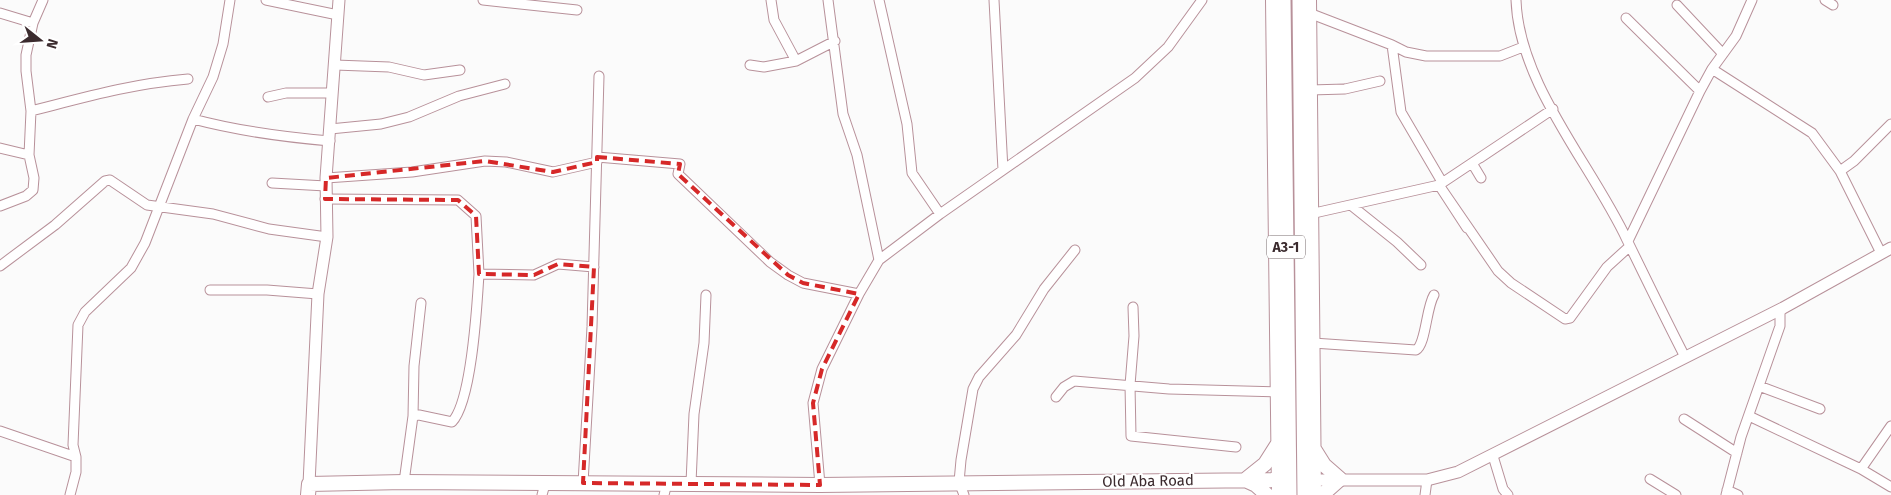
<svg xmlns="http://www.w3.org/2000/svg" width="1891" height="495" viewBox="0 0 1891 495" font-family="'Fira Sans',sans-serif">
<style>
.lines{fill:none;stroke-linecap:round;stroke-linejoin:round}
.street-casing{stroke:#b8919a;stroke-width:11}
.secondary-casing{stroke:#b8919a;stroke-width:13}
.primary-casing{stroke:#b8919a;stroke-width:16}
.highway-casing{stroke:#b8919a;stroke-width:17}
.street{stroke:#fff;stroke-width:9}
.secondary{stroke:#fff;stroke-width:11}
.primary{stroke:#fff;stroke-width:14}
.highway{stroke:#fff;stroke-width:15}
.marked{fill:none;stroke:#d62828;stroke-width:4;stroke-dasharray:10 6;stroke-linejoin:round}
.labels{text-anchor:middle;stroke-width:4;stroke-linejoin:round;paint-order:stroke}
.shield{fill:#fff;stroke:#766b6d;stroke-width:1}
.shield-label{font-size:14px;font-weight:bold;fill:#3b2b2e}
.street-label{font-size:15px;fill:#3b2b2e;stroke:#fff}
</style>
<rect width="100%" height="100%" fill="#fbfbfb"/>
<g class="lines">
<g class="street-casing">
<path id="street" d="M 266,0 L 338,15
M 483,0 L 577,10
M 771,0 L 774,20 L 796,61 L 835,41
M 828,0 L 843,114 L 857,155 L 879,260
M 879,0 L 907,124 L 912,173 L 940,214
M 994,0 L 1003,170
M 1516,0 C 1519,85 1592,165 1627,240 C 1646,279 1665,318 1685,357
M 1825,0 L 1833,5
M 1677,5 L 1723,54
M 0,13 L 33,23
M 1309,13 L 1392,45 L 1401,112 L 1442,182
M 1626,18 L 1700,91
M 1392,45 L 1406,52 L 1426,56 L 1500,56 L 1523,47
M 335,65 L 389,67 L 424,75 L 460,70
M 750,65 L 764,67 L 796,61
M 1712,69 L 1812,133 L 1840,171 L 1881,253
M 1310,90 L 1345,89 L 1380,81
M 268,97 L 286,93 L 332,93
M 31,111 C 86,97 130,84 188,79
M 193,119 C 238,131 283,137 330,141
M 330,129 L 381,124 L 409,117 L 459,96 L 505,84
M 0,148 L 29,155
M 597,157 L 680,164 L 678,174 L 770,262 L 788,275 L 803,283 L 859,294
M 1472,163 L 1481,178
M 1840,171 L 1854,161 L 1891,124
M 326,178 L 412,172 L 485,161 L 506,162 L 553,172 L 597,162
M 272,183 L 326,186
M 325,199 L 458,200 L 476,216 L 479,274 L 534,275 L 558,264 L 594,267
M 0,206 L 26,196 L 33,190 L 34,178 L 29,155 L 31,111 L 26,71 L 26,55 L 33,23 L 43,0
M 1352,206 L 1397,242 L 1421,265
M 1310,214 L 1439,185 L 1553,109 L 1480,158
M 1467,228 L 1439,185 L 1498,271 L 1511,283 L 1565,319 L 1570,318 L 1607,267 L 1630,246
M 1628,241 L 1700,91 L 1712,69 L 1736,36 L 1752,0
M 0,266 L 55,225 L 105,181 L 110,180 L 147,205 L 213,214 L 269,229 L 327,237
M 210,290 L 267,290 L 318,294
M 1133,307 L 1134,336 L 1130,385 L 1131,436 L 1236,447
M 1313,343 L 1416,350 C 1426,344 1426,308 1434,295
M 1759,386 L 1820,409
M 1056,397 L 1064,387 L 1074,381 L 1169,389 L 1277,392
M 413,416 L 414,366 L 421,303
M 1749,416 L 1861,469 L 1891,487
M 1684,419 L 1737,453
M 0,431 L 76,457 L 76,472 L 70,495
M 1493,456 L 1503,489 L 1508,495
M 76,457 L 73,445 L 78,325 L 85,312 L 131,268 L 145,243 L 193,119 L 213,77 L 223,44 L 230,0
M 1861,469 L 1891,426
M 1650,479 L 1676,495
M 404,482 L 413,416 L 419,415 L 452,422 C 472,401 477,305 479,274
M 583,483 L 592,327 L 599,76
M 691,483 L 694,414 L 704,343 L 706,295
M 820,485 L 813,403 L 822,369 L 859,294 L 879,260 L 940,214 L 1135,78 L 1168,47 L 1202,0
M 1727,490 L 1738,495
M 542,495 L 545,484
M 664,495 L 667,483
M 964,495 L 959,482 L 961,460 L 973,389 L 979,377 L 1016,335 L 1044,289 L 1075,250
M 1425,495 L 1427,480
M 1726,495 L 1741,437 L 1780,326 L 1780,309"/>
</g>
<g class="secondary-casing">
<path id="secondary" d="M 1314,480 L 1427,480 L 1458,472 L 1783,308 L 1891,248
M 309,484 L 318,294 L 327,237 L 326,178 L 339,0"/>
</g>
<g class="primary-casing">
<path id="primary" d="M 1273,0 L 1279,495
M 1309,0 L 1314,495
M 1314,449 L 1324,465 L 1340,479 L 1322,495
M 308,495 L 309,484 L 404,482 L 820,485 L 1279,480
M 1267,495 L 1256,485 L 1245,480 L 1265,464 L 1279,442"/>
</g>
<g class="highway-casing">
<path id="highway" d="M 1283,0 L 1289,495
M 1300,0 L 1305,495"/>
</g>
<use href="#street" class="street"/>
<use href="#secondary" class="secondary"/>
<use href="#primary" class="primary"/>
<use href="#highway" class="highway"/>
</g>
<path class="marked" d="M 597,157 L 680,164 L 678,174 L 788,275 L 803,283 L 859,294 L 822,369 L 813,403 L 820,485 L 583,483 L 594,267 L 558,264 L 534,275 L 479,274 L 476,216 L 458,200 L 325,199 L 326,178 L 485,161 L 553,172 L 597,162 Z"/>
<g class="labels">
<rect class="shield" x="1267" y="235.5" width="38" height="23" rx="4"/>
<g class="shield-label">
<text x="1286" y="252">A3-1</text>
</g>
<g class="street-label">
<text transform="translate(1148 481) rotate(-1)" y="5">Old Aba Road</text>
</g>
</g>
<g transform="translate(40 40) rotate(107)" stroke="#ffffff" stroke-width="4" paint-order="stroke">
<path d="M0-4L9 19L0 12L-9 19Z" fill="#3b2b2e"/>
<text y="-8" font-size="14" font-weight="bold" text-anchor="middle" fill="#3b2b2e">N</text>
</g>
</svg>
